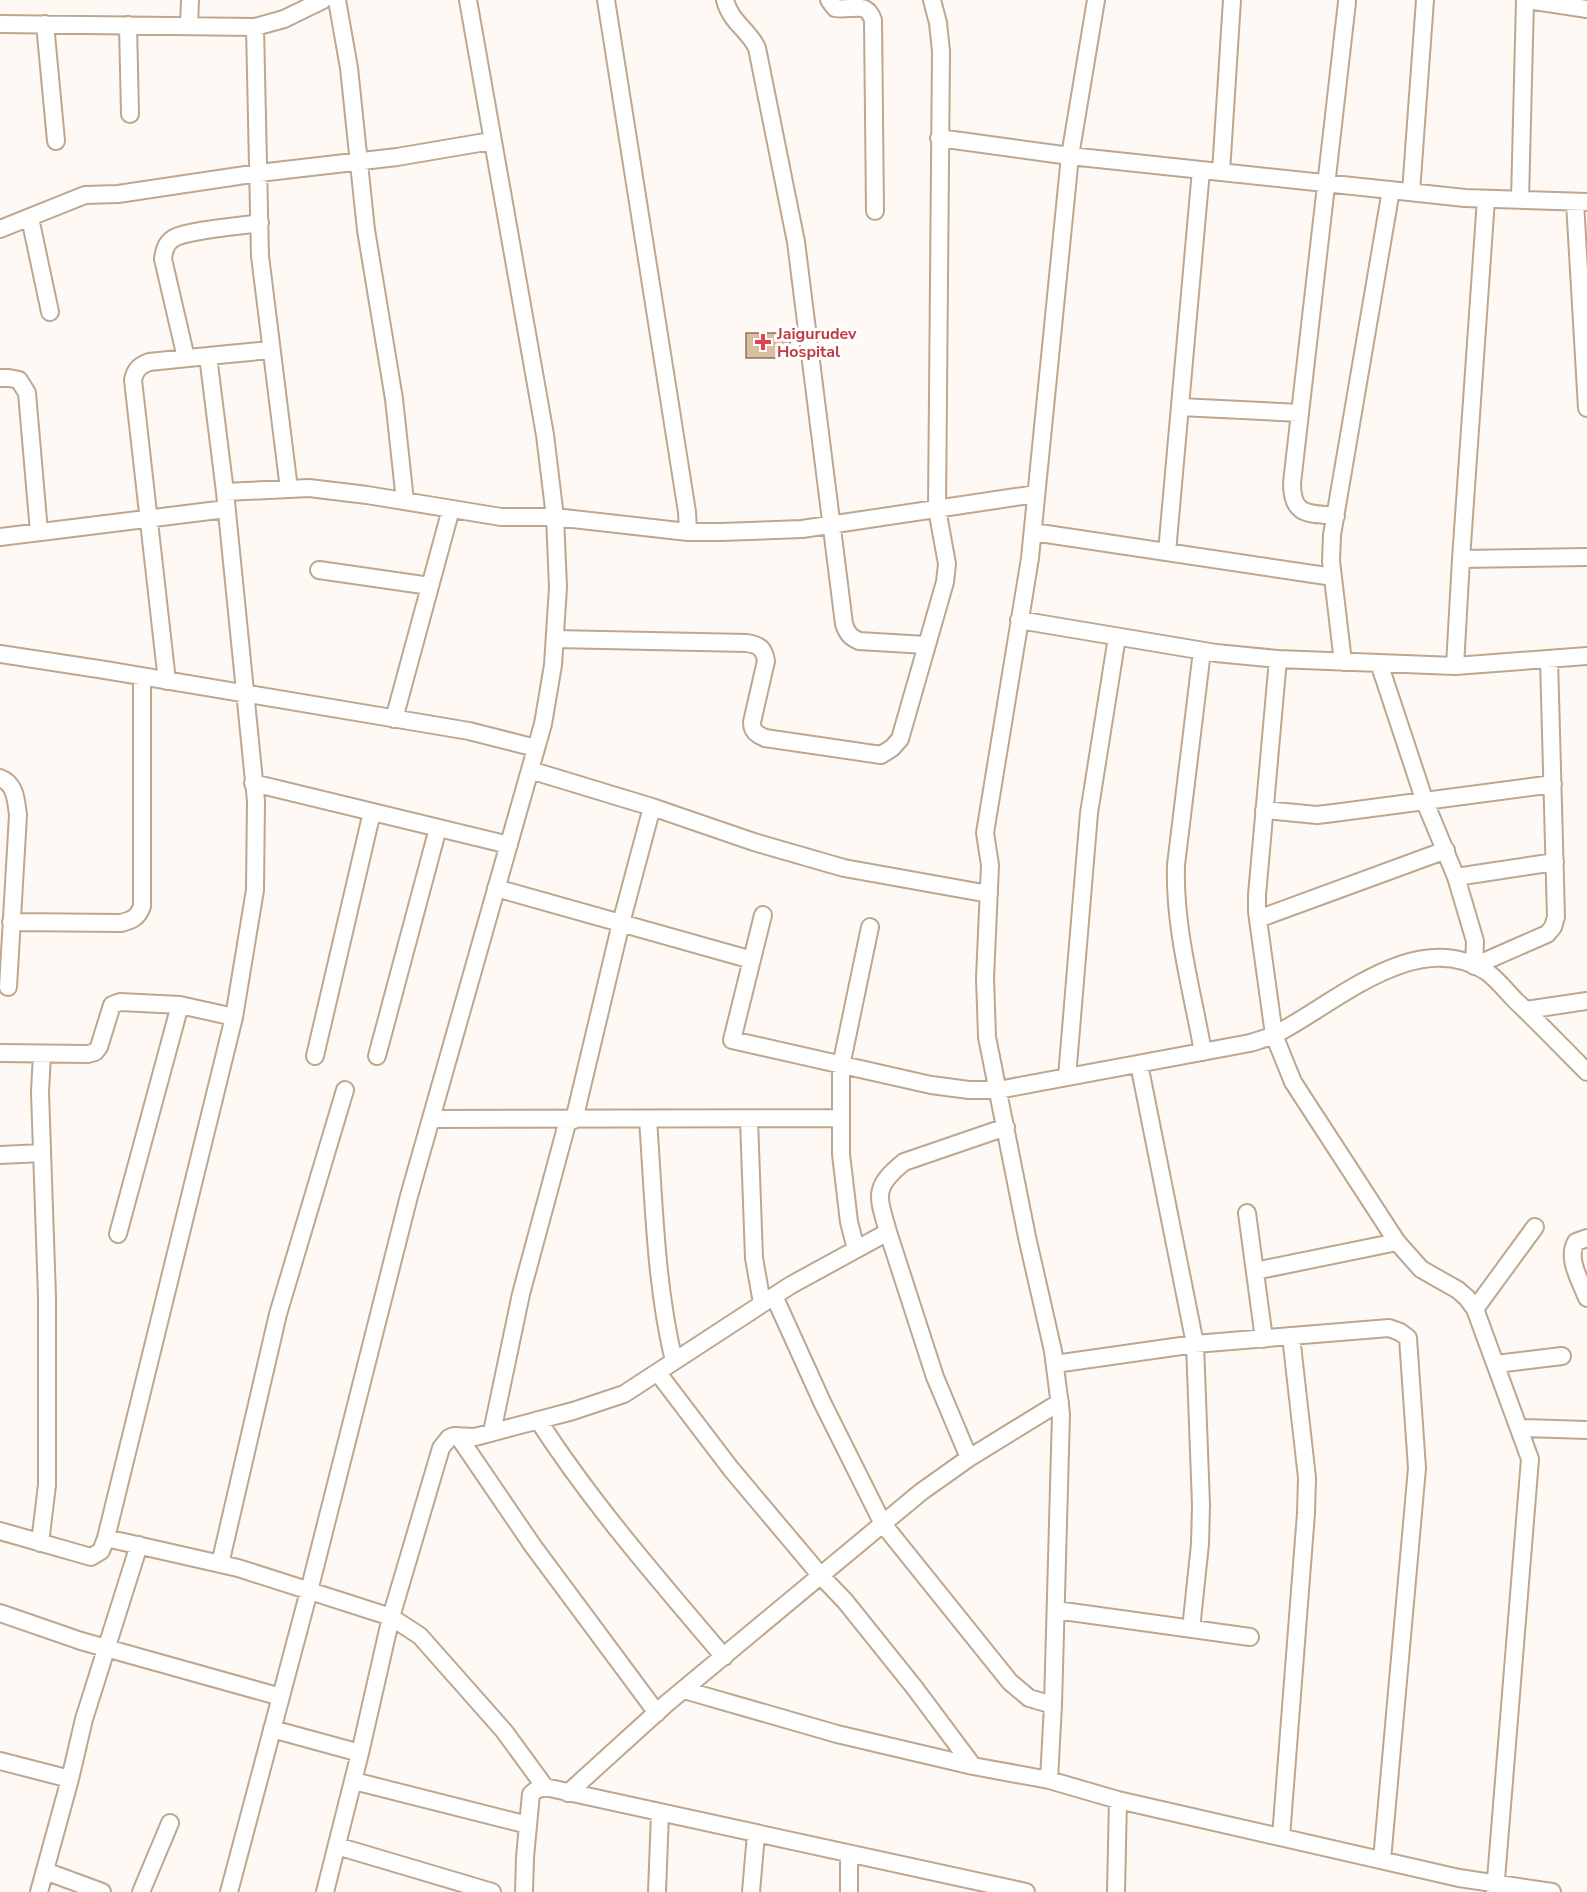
<svg xmlns="http://www.w3.org/2000/svg" width="1587" height="1892" viewBox="0 0 1587 1892" font-family="'Nunito Sans',sans-serif">
<style>
.building{fill:#dbbea2;stroke:#8a735d;stroke-width:1.5}
.lines{fill:none;stroke-linecap:round;stroke-linejoin:round}
.minor-casing{stroke:#bea68f;stroke-width:20}
.minor{stroke:#fff;stroke-width:16}
.health-dot{fill:#e0444e;stroke:#fff;stroke-width:2}
.labels{text-anchor:middle;stroke-width:6;stroke-linejoin:round;paint-order:stroke}
.health-label{font-size:16px;font-weight:bold;fill:#be3a42;stroke:#fff;text-anchor:start}
</style>
<rect width="100%" height="100%" fill="#fff9f5"/>
<path class="building" d="M 746,333 L 790,333 L 790,358 L 746,358 Z"/>
<g class="lines">
<g class="minor-casing">
<path id="minor" d="M 337,0 L 349,68 L 366,230 L 394,399 L 405,501
M 606,0 L 687,512 L 688,532
M 725,0 C 731,23 748,29 757,48 L 796,242 L 844,624 C 847,633 850,637 859,641 L 926,645
M 829,0 L 835,8 C 852,11 866,0 873,20 L 875,211
M 1528,0 L 1587,9
M 0,24 L 255,27 L 284,19 L 323,0
M 45,24 L 56,141
M 128,25 L 130,114
M 189,26 L 190,0
M 255,27 L 260,256 L 289,489
M 939,138 L 1070,156 L 1096,0
M 1221,172 L 1232,0
M 1411,192 L 1425,0
M 1520,200 L 1525,0
M 1575,202 L 1587,408
M 30,218 L 50,312
M 0,229 L 85,195 L 118,194 L 259,173 L 397,157 L 491,141
M 186,358 L 163,259 C 164,250 166,243 174,238 C 188,230 241,226 260,223
M 0,378 L 9,378 L 19,380 L 27,393 L 39,532
M 1180,407 L 1300,413
M 225,492 L 309,488 L 367,495 L 501,517 L 555,517 L 688,532 L 721,532 L 802,529 L 1036,494
M 1336,516 C 1309,513 1292,517 1292,483 L 1347,2
M 1033,532 L 1333,577
M 0,537 L 226,509
M 1167,552 L 1201,170
M 1461,559 L 1486,199
M 319,570 L 430,586
M 1019,620 L 1216,653 L 1278,659 L 1455,666 L 1461,559 L 1587,557
M 555,639 L 747,643 C 759,645 764,648 766,661 L 752,722 C 752,732 757,734 765,738 L 881,755 L 892,748 L 900,739 L 945,582 L 947,564 L 937,509 L 941,51 L 938,23 L 932,0
M 1202,651 L 1176,865 C 1174,928 1192,990 1203,1052
M 0,654 L 105,670 L 469,731 L 536,748
M 1278,659 L 1257,895 L 1257,912 L 1274,1035 L 1293,1082 L 1397,1242 L 1421,1269 L 1458,1290 L 1467,1298 L 1475,1309 L 1530,1459 L 1495,1892
M 1343,662 L 1331,561 L 1332,535 L 1391,190
M 1379,663 L 1425,802 L 1456,877 L 1555,862
M 1455,666 L 1587,656
M 167,681 L 133,380 C 135,370 139,366 149,362 L 208,356
M 394,719 L 451,509
M 530,770 L 652,807 L 754,842 L 844,868 L 989,894
M 0,778 C 16,784 16,801 18,815 L 8,987
M 253,783 L 509,845
M 1264,810 L 1317,815 L 1334,813 L 1553,784
M 1456,877 L 1475,941 L 1474,966 L 1547,934 L 1553,927 L 1556,917 L 1549,659
M 496,888 L 752,960
M 763,915 L 732,1040 L 931,1085 L 969,1090 L 998,1090 L 1250,1043 C 1259,1040 1268,1038 1276,1034 C 1336,1003 1417,926 1487,972 C 1497,979 1507,992 1516,1001 C 1540,1024 1563,1048 1587,1072
M 1258,919 L 1446,850
M 11,922 L 121,923 C 132,920 138,918 142,906 L 142,677
M 1526,1010 L 1587,1001
M 0,1053 L 88,1054 L 95,1052 L 99,1047 L 112,1005 L 120,1002 L 180,1005 L 234,1017
M 315,1056 L 372,812
M 377,1056 L 438,828
M 1139,1064 L 1195,1344 L 1201,1505 L 1200,1544 L 1191,1629
M 1067,1077 L 1089,813 L 1117,637
M 431,1119 L 841,1118
M 574,1120 L 621,923 L 652,807
M 648,1120 C 654,1200 655,1283 674,1361
M 749,1120 L 754,1258 L 762,1303
M 0,1155 L 42,1153
M 1247,1213 L 1264,1339
M 888,1232 C 878,1196 872,1188 904,1162 L 1006,1127
M 118,1234 L 180,1005
M 1587,1238 L 1576,1242 C 1566,1258 1581,1282 1587,1298
M 856,1249 L 849,1222 L 841,1154 L 841,1066 L 870,927
M 1255,1271 L 1397,1242
M 774,1296 L 823,1404 L 883,1524 L 1010,1682 L 1029,1698 L 1053,1705
M 1475,1309 L 1535,1227
M 1055,1364 L 1195,1344 L 1389,1328 L 1400,1332 L 1408,1338 L 1417,1468 L 1382,1860
M 1496,1364 L 1562,1356
M 658,1373 L 731,1469 L 821,1576 L 845,1601 L 914,1687 L 973,1766
M 538,1420 C 593,1505 659,1580 724,1657
M 1520,1428 L 1587,1430
M 492,1432 L 521,1294 L 568,1120
M 458,1436 L 533,1546 L 657,1713
M 0,1531 L 91,1557 L 101,1551 L 106,1538 L 234,1017 L 255,890 L 256,801 L 225,492 L 208,356 L 270,350
M 106,1538 L 238,1568 L 391,1617 L 420,1636 L 504,1731 L 545,1787
M 40,1543 L 47,1485 L 47,1297 L 40,1092 L 42,1054
M 220,1564 L 278,1314 L 345,1090
M 1056,1610 L 1250,1637
M 0,1613 L 81,1641 L 281,1697
M 684,1690 L 837,1734 L 973,1766 L 1049,1780 L 1118,1800 L 1459,1878 L 1552,1892
M 272,1729 L 360,1753 L 325,1892
M 360,1753 L 391,1617 L 441,1448 L 449,1438 L 454,1436 L 475,1437 L 573,1411 L 624,1394 L 791,1285 L 888,1232 L 935,1377 L 969,1458
M 0,1761 L 70,1779
M 1049,1780 L 1053,1705 L 1061,1414 L 1053,1351 L 1027,1237 L 987,1037 L 985,978 L 990,865 L 985,833 L 1030,558 L 1070,156 L 1465,198 L 1587,202
M 354,1781 L 528,1825
M 568,1793 L 666,1704 L 921,1492 L 969,1458 L 1060,1402
M 1281,1837 L 1306,1513 L 1307,1478 L 1291,1336
M 337,1846 L 492,1892
M 849,1854 L 849,1892
M 45,1871 L 102,1892
M 39,1892 L 70,1779 L 84,1719 L 139,1545
M 141,1892 L 170,1823
M 229,1892 L 309,1591 L 409,1196 L 543,724 L 553,665 L 558,587 L 555,517 L 545,435 L 468,0
M 524,1892 L 525,1857 L 531,1794 L 536,1790 L 545,1787 L 1026,1892
M 657,1892 L 660,1813
M 751,1892 L 756,1834
M 1116,1892 L 1118,1800"/>
</g>
<use href="#minor" class="minor"/>
</g>
<path class="health-dot" d="M760 333h6v6h6v6h-6v6h-6v-6h-6v-6h6z"/>
<g class="labels">
<g class="health-label">
<text x="777" y="339">Jaigurudev<tspan x="777" dy="18">Hospital</tspan></text>
</g>
</g>
</svg>
